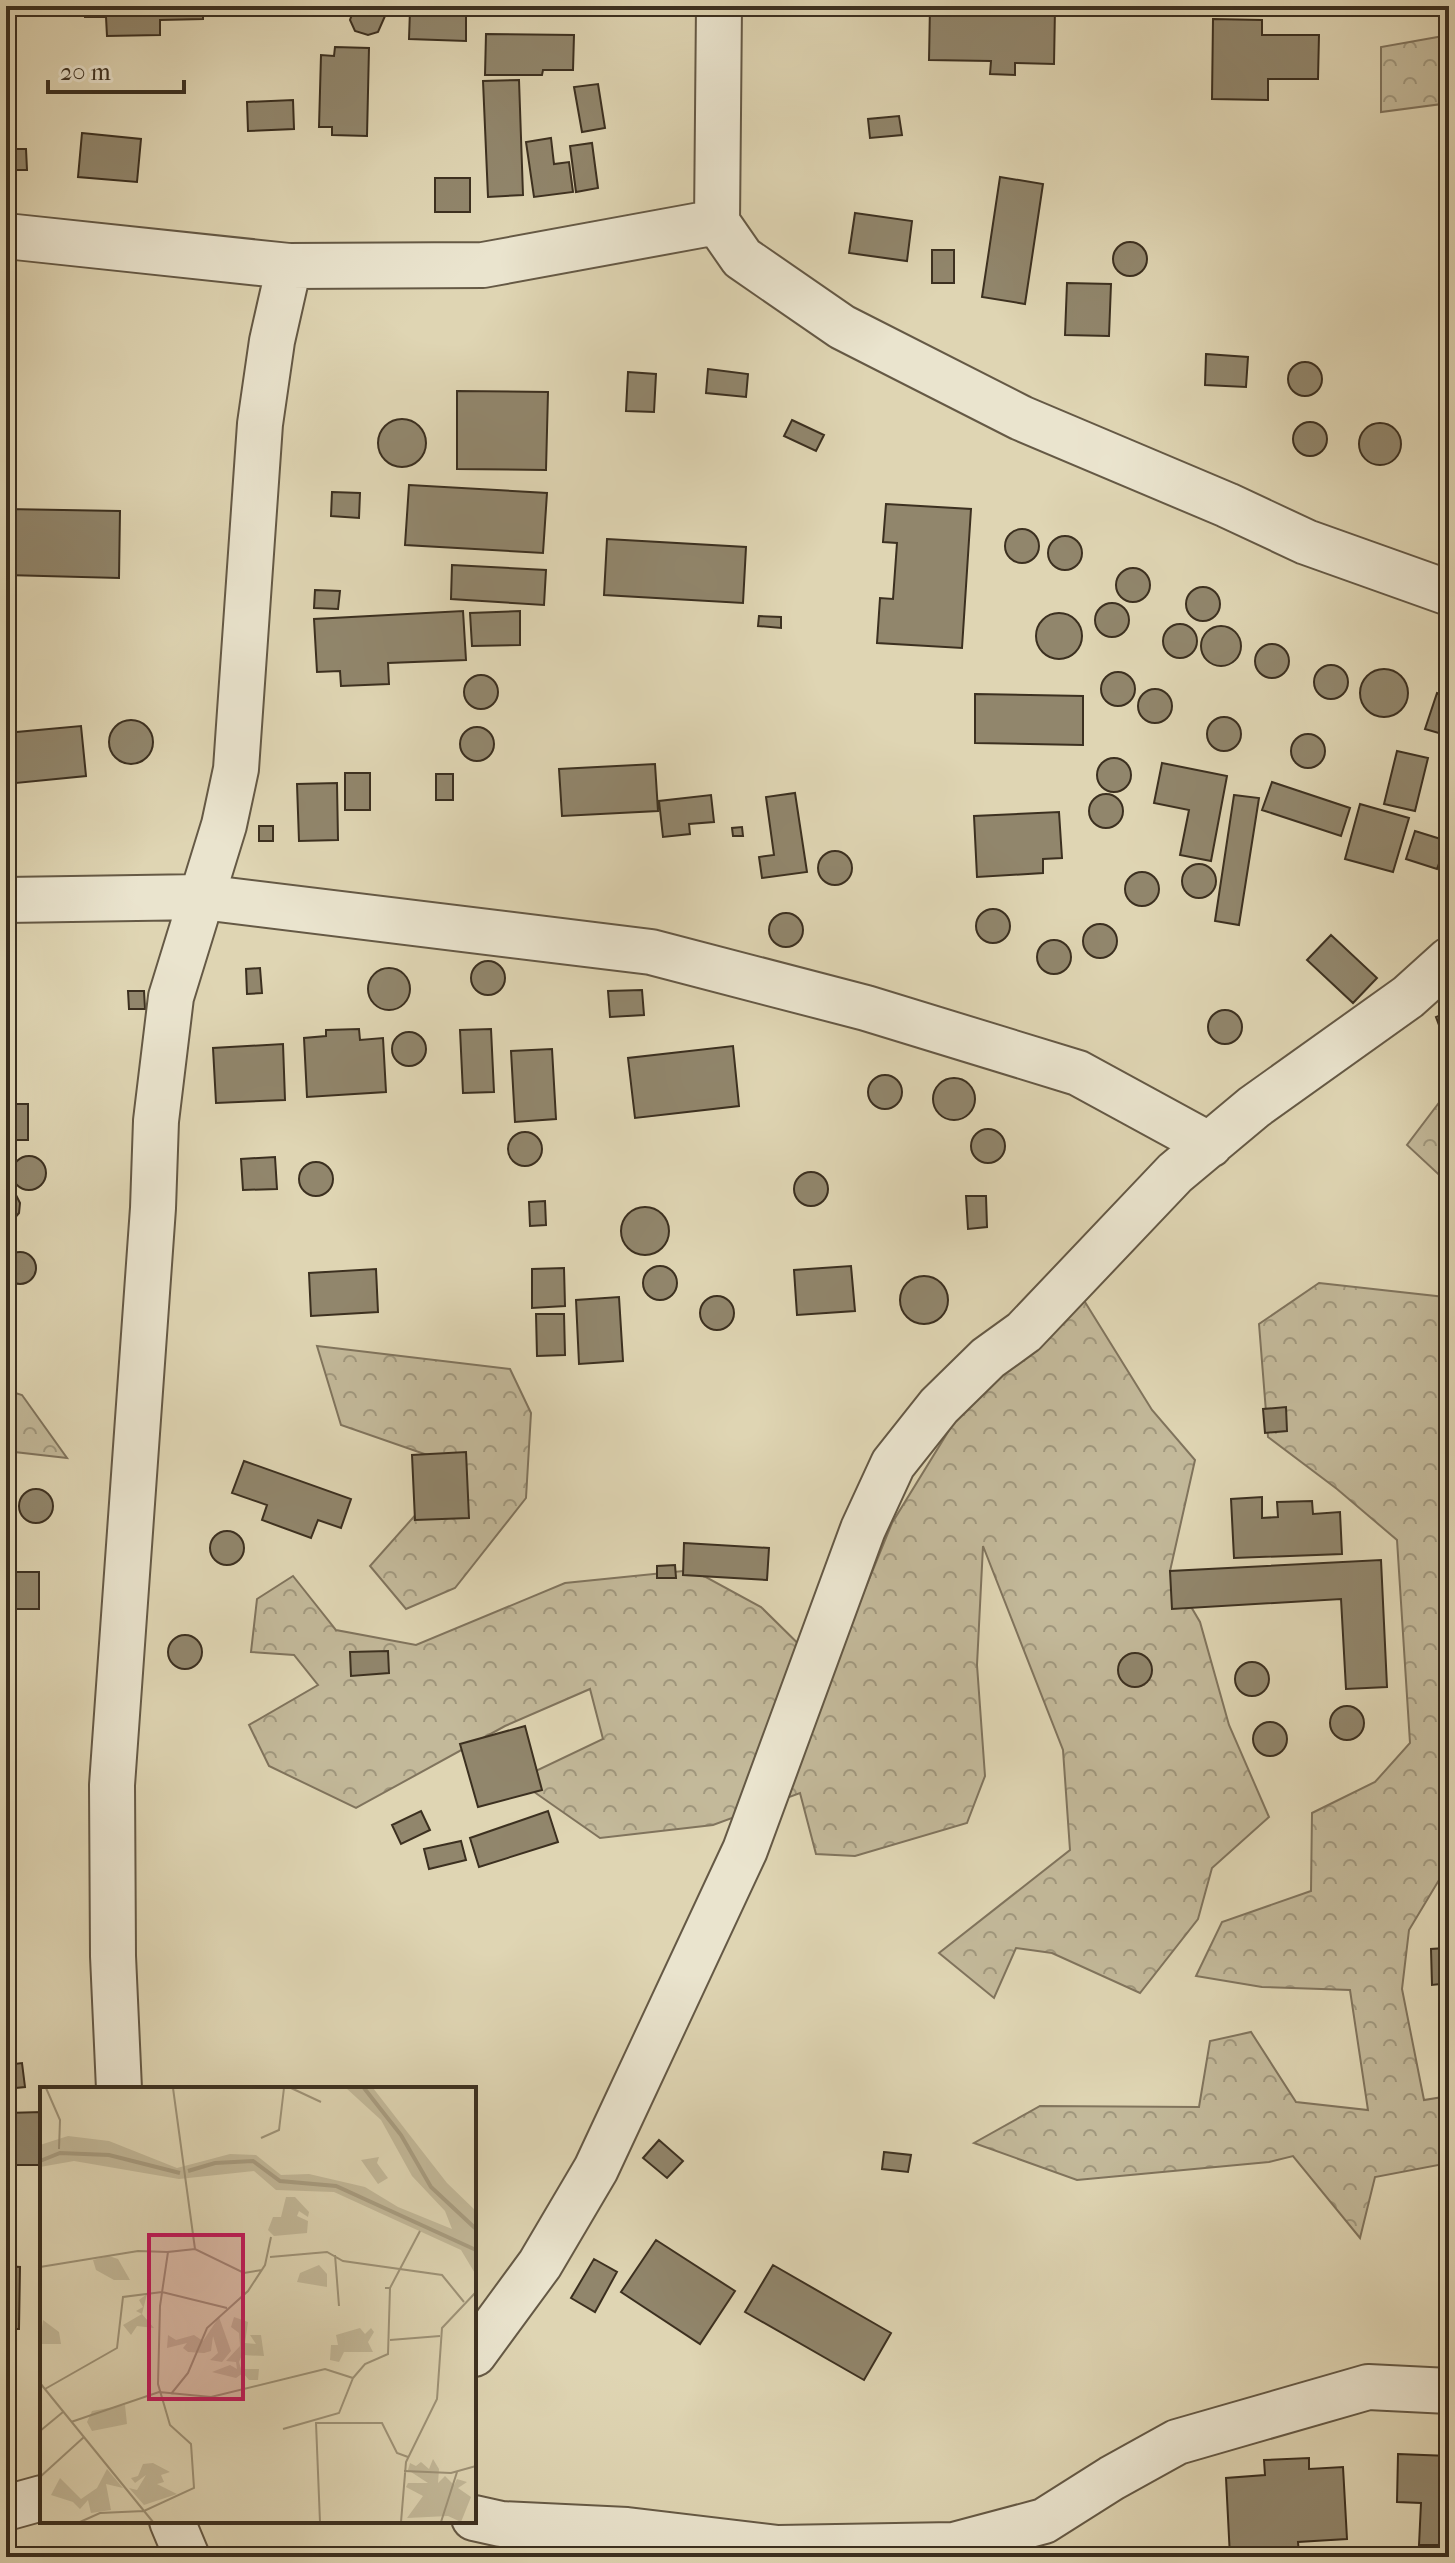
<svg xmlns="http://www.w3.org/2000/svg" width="1455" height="2563" viewBox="0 0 1455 2563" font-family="'IM FELL French Canon',serif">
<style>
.forest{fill:url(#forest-crowns);stroke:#80745d;stroke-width:2}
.building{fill:#91866c;stroke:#3c3020;stroke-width:2}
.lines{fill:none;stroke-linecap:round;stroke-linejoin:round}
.minor-casing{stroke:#655945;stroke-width:48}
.minor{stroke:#eae4ce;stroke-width:44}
.inset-river{fill:none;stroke:#a89d81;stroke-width:4}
.inset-road{fill:none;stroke:#9e9378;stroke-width:2}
.view{fill:#c2185b;fill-opacity:0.15;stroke:#c2185b;stroke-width:4}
.inset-edge{fill:none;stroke:#3c3020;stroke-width:4}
</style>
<defs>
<pattern id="forest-crowns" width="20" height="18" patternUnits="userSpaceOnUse" patternTransform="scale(2)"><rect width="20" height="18" fill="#c3b99a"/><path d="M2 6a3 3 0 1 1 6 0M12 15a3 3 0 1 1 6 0" fill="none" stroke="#a0977d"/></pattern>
</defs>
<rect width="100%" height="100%" fill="#dfd5b3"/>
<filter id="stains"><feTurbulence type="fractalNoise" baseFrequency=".0025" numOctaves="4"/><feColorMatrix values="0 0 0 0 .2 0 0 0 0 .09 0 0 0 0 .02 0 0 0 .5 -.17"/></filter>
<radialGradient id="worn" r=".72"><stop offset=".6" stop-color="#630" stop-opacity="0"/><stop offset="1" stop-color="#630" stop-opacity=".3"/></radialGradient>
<path class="forest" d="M 1449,35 L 1449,103 L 1381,112 L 1381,47 Z
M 1449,1097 L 1449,1184 L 1407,1145 L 1441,1100 Z
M 1319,1283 L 1445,1297 L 1449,1301 L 1449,1881 L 1439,1880 L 1409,1930 L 1402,1989 L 1424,2100 L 1449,2096 L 1449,2163 L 1375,2177 L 1360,2238 L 1293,2156 L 1269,2162 L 1077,2180 L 974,2143 L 1040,2106 L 1199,2107 L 1210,2041 L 1251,2032 L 1296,2102 L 1368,2110 L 1350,1990 L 1262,1987 L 1196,1976 L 1222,1922 L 1311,1891 L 1312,1813 L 1375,1782 L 1410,1743 L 1397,1540 L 1337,1489 L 1268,1437 L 1259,1324 Z
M 1080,1294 L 1152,1410 L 1195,1460 L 1170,1571 L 1200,1622 L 1229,1725 L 1269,1817 L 1212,1868 L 1198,1919 L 1140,1993 L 1052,1953 L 1016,1948 L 994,1998 L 939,1953 L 1070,1850 L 1063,1750 L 983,1546 L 977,1665 L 985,1776 L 967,1823 L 855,1856 L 816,1854 L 800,1793 L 713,1825 L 600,1838 L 517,1780 L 603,1739 L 590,1689 L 505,1726 L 356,1808 L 269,1766 L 249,1725 L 318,1685 L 294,1655 L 251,1652 L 257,1599 L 293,1576 L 336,1630 L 416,1645 L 565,1583 L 693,1570 L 761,1607 L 830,1675 L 892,1523 L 975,1388 Z
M 317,1346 L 510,1369 L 531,1413 L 526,1498 L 455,1588 L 406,1609 L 370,1566 L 459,1466 L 341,1425 Z
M 6,1390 L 22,1395 L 67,1458 L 6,1451 Z"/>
<path class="building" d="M 85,6 L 203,6 L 203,19 L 160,20 L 160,35 L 107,36 L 106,17 L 85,17 Z
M 355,6 L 379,6 L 385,16 L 378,32 L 368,35 L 355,31 L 350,20 Z
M 930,6 L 1055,8 L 1054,64 L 1015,63 L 1015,75 L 990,74 L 991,61 L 929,60 Z
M 410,10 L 466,11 L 466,41 L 409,39 Z
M 1213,19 L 1262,20 L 1262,35 L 1319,35 L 1318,79 L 1268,79 L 1268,100 L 1212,99 Z
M 486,34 L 574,35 L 573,70 L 543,70 L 542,75 L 485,75 Z
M 335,47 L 369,48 L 367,136 L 332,135 L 332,127 L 319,127 L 321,55 L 334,56 Z
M 13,78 L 13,92 L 6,92 L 6,79 Z
M 519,80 L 523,195 L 488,197 L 483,81 Z
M 598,84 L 605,128 L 582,132 L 574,87 Z
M 293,100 L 294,129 L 248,131 L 247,102 Z
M 899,116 L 902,135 L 870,138 L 868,119 Z
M 82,133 L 141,139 L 137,182 L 78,177 Z
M 551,138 L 554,164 L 569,162 L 573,192 L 534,197 L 526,142 Z
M 592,143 L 598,188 L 576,192 L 570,146 Z
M 9,149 L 26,149 L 27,170 L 10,170 Z
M 1000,177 L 1043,184 L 1025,304 L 982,297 Z
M 435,178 L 470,178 L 470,212 L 435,212 Z
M 855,213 L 912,221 L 907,261 L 849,253 Z
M1113 259a17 17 0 1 1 34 0a17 17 0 1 1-34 0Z
M 932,250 L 954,250 L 954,283 L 932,283 Z
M 1067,283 L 1111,284 L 1109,336 L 1065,335 Z
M 1206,354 L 1248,357 L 1246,387 L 1205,385 Z
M1288 379a17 17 0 1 1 34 0a17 17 0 1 1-34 0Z
M 708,369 L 748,374 L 746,397 L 706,393 Z
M 628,372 L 656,374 L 654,412 L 626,411 Z
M 457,391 L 548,392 L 546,470 L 457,469 Z
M378 443a24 24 0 1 1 48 0a24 24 0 1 1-48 0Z
M 792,420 L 824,435 L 816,451 L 784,436 Z
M1293 439a17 17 0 1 1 34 0a17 17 0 1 1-34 0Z
M1359 444a21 21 0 1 1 42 0a21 21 0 1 1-42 0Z
M 409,485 L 547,493 L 543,553 L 405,545 Z
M 332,492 L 360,493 L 359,518 L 331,516 Z
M 886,504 L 971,509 L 962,648 L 877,643 L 880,598 L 893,599 L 897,543 L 883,542 Z
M 6,509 L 120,511 L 119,578 L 6,575 Z
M1005 546a17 17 0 1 1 34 0a17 17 0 1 1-34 0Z
M1048 553a17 17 0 1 1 34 0a17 17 0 1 1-34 0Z
M 607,539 L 746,547 L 743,603 L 604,595 Z
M 452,565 L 546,570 L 544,605 L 451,599 Z
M1116 585a17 17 0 1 1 34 0a17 17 0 1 1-34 0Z
M1186 604a17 17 0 1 1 34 0a17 17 0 1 1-34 0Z
M 315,590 L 340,591 L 338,609 L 314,608 Z
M1095 620a17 17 0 1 1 34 0a17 17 0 1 1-34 0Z
M 463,611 L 466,660 L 388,663 L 389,684 L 341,686 L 340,671 L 317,672 L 314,619 Z
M 520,611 L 520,645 L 472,646 L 470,613 Z
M1036 636a23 23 0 1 1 46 0a23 23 0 1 1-46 0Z
M 759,616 L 781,617 L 781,628 L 758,626 Z
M1163 641a17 17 0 1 1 34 0a17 17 0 1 1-34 0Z
M1201 646a20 20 0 1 1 40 0a20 20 0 1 1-40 0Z
M1255 661a17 17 0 1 1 34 0a17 17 0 1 1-34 0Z
M1314 682a17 17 0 1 1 34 0a17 17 0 1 1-34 0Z
M1360 693a24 24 0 1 1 48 0a24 24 0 1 1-48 0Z
M1101 689a17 17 0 1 1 34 0a17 17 0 1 1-34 0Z
M464 692a17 17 0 1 1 34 0a17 17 0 1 1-34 0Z
M1138 706a17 17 0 1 1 34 0a17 17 0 1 1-34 0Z
M 1437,693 L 1449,697 L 1449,736 L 1425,729 Z
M 975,694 L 1083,696 L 1083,745 L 975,743 Z
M1207 734a17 17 0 1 1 34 0a17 17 0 1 1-34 0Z
M109 742a22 22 0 1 1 44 0a22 22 0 1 1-44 0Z
M 81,726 L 86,776 L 6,784 L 6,733 Z
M460 744a17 17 0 1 1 34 0a17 17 0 1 1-34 0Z
M1291 751a17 17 0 1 1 34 0a17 17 0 1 1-34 0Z
M 1397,751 L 1428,758 L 1415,811 L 1384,804 Z
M1097 775a17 17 0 1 1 34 0a17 17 0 1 1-34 0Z
M 1162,763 L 1227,776 L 1211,861 L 1180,855 L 1189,810 L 1154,803 Z
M 655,764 L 658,811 L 562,816 L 559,769 Z
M 345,773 L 370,773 L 370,810 L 345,810 Z
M 436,774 L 453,774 L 453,800 L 436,800 Z
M 1272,782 L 1350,808 L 1341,836 L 1262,810 Z
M 337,783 L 338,840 L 299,841 L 297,784 Z
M 795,793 L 807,872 L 762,878 L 759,857 L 774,855 L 766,797 Z
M1089 811a17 17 0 1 1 34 0a17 17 0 1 1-34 0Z
M 711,795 L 714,822 L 689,824 L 690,834 L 663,837 L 659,801 Z
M 1234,795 L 1259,798 L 1239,925 L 1215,921 Z
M 1360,804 L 1409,818 L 1393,872 L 1345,859 Z
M 1059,812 L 1062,858 L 1043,859 L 1043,873 L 977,877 L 974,816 Z
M 259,826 L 273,826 L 273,841 L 259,841 Z
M 742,827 L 743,836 L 733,836 L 732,828 Z
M 1415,831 L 1447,841 L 1437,869 L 1406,859 Z
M818 868a17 17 0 1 1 34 0a17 17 0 1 1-34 0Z
M1182 881a17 17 0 1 1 34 0a17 17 0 1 1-34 0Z
M1125 889a17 17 0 1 1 34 0a17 17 0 1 1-34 0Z
M976 926a17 17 0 1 1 34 0a17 17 0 1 1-34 0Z
M769 930a17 17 0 1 1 34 0a17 17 0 1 1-34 0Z
M1083 941a17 17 0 1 1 34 0a17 17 0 1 1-34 0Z
M 1331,935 L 1377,978 L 1353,1003 L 1307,960 Z
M1037 957a17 17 0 1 1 34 0a17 17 0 1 1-34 0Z
M471 978a17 17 0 1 1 34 0a17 17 0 1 1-34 0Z
M 260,968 L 262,993 L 247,994 L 246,969 Z
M368 989a21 21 0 1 1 42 0a21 21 0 1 1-42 0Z
M 642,990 L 644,1015 L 610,1017 L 608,991 Z
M 128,991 L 144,991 L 145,1009 L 129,1009 Z
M1208 1027a17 17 0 1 1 34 0a17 17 0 1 1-34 0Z
M 1449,1012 L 1449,1052 L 1436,1017 Z
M 359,1029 L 360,1040 L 383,1038 L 386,1092 L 307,1097 L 304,1038 L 326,1036 L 326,1030 Z
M 491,1029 L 494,1092 L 463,1093 L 460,1030 Z
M392 1049a17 17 0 1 1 34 0a17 17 0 1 1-34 0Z
M 283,1044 L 285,1100 L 216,1103 L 213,1048 Z
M 733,1046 L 739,1106 L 635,1118 L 628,1058 Z
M 552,1049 L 556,1119 L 515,1122 L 511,1051 Z
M868 1092a17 17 0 1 1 34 0a17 17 0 1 1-34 0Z
M933 1099a21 21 0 1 1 42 0a21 21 0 1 1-42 0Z
M 6,1104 L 28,1104 L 28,1140 L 6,1140 Z
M971 1146a17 17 0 1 1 34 0a17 17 0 1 1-34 0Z
M508 1149a17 17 0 1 1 34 0a17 17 0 1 1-34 0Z
M12 1173a17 17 0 1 1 34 0a17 17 0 1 1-34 0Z
M 275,1157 L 277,1189 L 243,1190 L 241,1159 Z
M299 1179a17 17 0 1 1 34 0a17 17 0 1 1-34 0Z
M794 1189a17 17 0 1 1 34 0a17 17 0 1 1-34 0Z
M 6,1190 L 15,1193 L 20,1203 L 19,1213 L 13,1220 L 6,1222 Z
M 966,1196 L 986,1196 L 987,1227 L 968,1229 Z
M 545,1201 L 546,1225 L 530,1226 L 529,1202 Z
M621 1231a24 24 0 1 1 48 0a24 24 0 1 1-48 0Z
M4 1268a16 16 0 1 1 32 0a16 16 0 1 1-32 0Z
M 851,1266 L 855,1311 L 797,1315 L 794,1270 Z
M643 1283a17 17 0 1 1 34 0a17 17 0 1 1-34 0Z
M 564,1268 L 565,1306 L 532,1308 L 532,1269 Z
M 376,1269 L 378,1312 L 311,1316 L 309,1273 Z
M900 1300a24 24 0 1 1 48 0a24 24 0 1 1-48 0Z
M700 1313a17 17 0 1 1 34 0a17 17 0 1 1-34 0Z
M 619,1297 L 623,1361 L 579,1364 L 576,1300 Z
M 536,1314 L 564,1314 L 565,1355 L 537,1356 Z
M 1286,1407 L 1287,1431 L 1265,1433 L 1263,1409 Z
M 466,1452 L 469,1518 L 415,1520 L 412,1455 Z
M 244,1461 L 351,1499 L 341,1528 L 318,1520 L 311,1538 L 262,1520 L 267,1505 L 232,1493 Z
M19 1506a17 17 0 1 1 34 0a17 17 0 1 1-34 0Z
M 1262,1497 L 1262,1518 L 1278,1517 L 1277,1502 L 1312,1501 L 1313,1514 L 1340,1512 L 1342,1554 L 1234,1558 L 1231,1499 Z
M210 1548a17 17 0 1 1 34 0a17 17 0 1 1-34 0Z
M 684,1543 L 769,1548 L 767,1580 L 683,1575 Z
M 1381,1560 L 1387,1687 L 1346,1689 L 1341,1599 L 1172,1609 L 1170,1571 Z
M 675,1565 L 676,1578 L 657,1578 L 657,1566 Z
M 6,1572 L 39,1572 L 39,1609 L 6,1609 Z
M168 1652a17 17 0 1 1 34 0a17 17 0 1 1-34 0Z
M 388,1651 L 389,1673 L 351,1676 L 350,1652 Z
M1118 1670a17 17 0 1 1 34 0a17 17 0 1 1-34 0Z
M1235 1679a17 17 0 1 1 34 0a17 17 0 1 1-34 0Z
M1330 1723a17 17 0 1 1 34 0a17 17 0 1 1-34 0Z
M1253 1739a17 17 0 1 1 34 0a17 17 0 1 1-34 0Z
M 525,1726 L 542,1790 L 478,1807 L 460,1744 Z
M 421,1811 L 430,1830 L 401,1844 L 392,1825 Z
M 548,1811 L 558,1842 L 479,1867 L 470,1838 Z
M 461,1841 L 466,1860 L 429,1869 L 424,1849 Z
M 1449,1908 L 1449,1983 L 1432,1985 L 1431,1949 L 1445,1948 L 1443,1909 Z
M 22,2063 L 25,2087 L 6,2089 L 6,2065 Z
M 42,2112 L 42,2165 L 6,2165 L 6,2113 Z
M 659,2140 L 683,2161 L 667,2178 L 643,2158 Z
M 884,2152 L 911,2155 L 908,2172 L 882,2169 Z
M 656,2240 L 735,2291 L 700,2344 L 621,2292 Z
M 594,2259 L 617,2272 L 595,2312 L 571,2298 Z
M 773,2265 L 891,2333 L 864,2380 L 745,2312 Z
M 6,2266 L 20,2267 L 19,2329 L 6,2329 Z
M 1398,2454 L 1449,2456 L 1449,2545 L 1419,2545 L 1421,2503 L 1397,2502 Z
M 1309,2458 L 1309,2469 L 1343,2467 L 1347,2539 L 1298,2542 L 1299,2555 L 1230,2557 L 1226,2478 L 1265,2475 L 1264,2460 Z"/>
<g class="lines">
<g class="minor-casing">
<path id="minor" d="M 719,6 L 717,222 L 742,258 L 842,327 L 1021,418 L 1227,505 L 1306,542 L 1449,593
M 6,236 L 289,266
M 6,900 L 202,897 L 651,952 L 866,1008 L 1078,1073 L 1210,1145
M 119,2089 L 113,1956 L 112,1785 L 153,1208 L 156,1121 L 171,997 L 224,825 L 236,769 L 260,424 L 272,341 L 289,266 L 483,265 L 717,222
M 474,2354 L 540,2264 L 596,2169 L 745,1850 L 863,1529 L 893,1464 L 939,1406 L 988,1358 L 1024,1332 L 1175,1173 L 1254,1107 L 1408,997 L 1449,960
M 6,2508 L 42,2498
M 474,2518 L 501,2524 L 627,2530 L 778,2548 L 954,2545 L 1044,2521 L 1112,2478 L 1177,2442 L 1368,2387 L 1449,2391
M 172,2521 L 187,2557"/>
</g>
<use href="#minor" class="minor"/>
</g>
<g transform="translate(40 2087)">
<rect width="436" height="436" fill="#dfd5b3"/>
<path d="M 339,70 L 337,76 L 348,91 L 338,97 L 321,73 ZM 246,110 L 255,110 L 269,125 L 268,130 L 259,124 L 257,129 L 268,134 L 267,146 L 234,149 L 228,143 L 233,130 L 241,130 ZM 69,169 L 78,172 L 90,193 L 74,193 L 56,183 L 53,173 ZM 279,178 L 287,187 L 287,200 L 257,195 L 260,186 ZM 107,207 L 102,227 L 114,241 L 97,239 L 91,248 L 83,238 L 102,227 L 96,224 L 103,220 L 99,213 ZM 179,230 L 191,264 L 182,275 L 170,273 L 178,266 L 173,249 L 171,264 L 164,266 L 148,265 L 143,261 L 147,256 L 127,261 L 128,248 L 136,253 L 154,248 L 163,254 ZM 194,230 L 208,235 L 205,256 L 216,257 L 210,248 L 221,248 L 224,269 L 202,268 L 199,275 L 201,282 L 219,282 L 218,293 L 209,293 L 203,286 L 196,291 L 172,285 L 190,278 L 197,282 L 196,275 L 186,274 L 200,259 L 199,246 L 191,240 ZM 3,233 L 19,245 L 21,257 L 0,257 ZM 320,241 L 325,247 L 331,241 L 334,245 L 328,255 L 333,265 L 304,265 L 299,275 L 290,273 L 291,258 L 298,258 L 296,248 ZM 85,318 L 87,337 L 52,344 L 47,335 L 52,324 ZM 393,372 L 399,382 L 398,396 L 405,389 L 414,398 L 417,392 L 427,395 L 418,401 L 431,410 L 421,435 L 408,429 L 367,431 L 383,409 L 366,400 L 368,396 L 388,396 L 368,383 L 370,376 L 376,379 L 381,375 L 389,382 ZM 113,376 L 130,385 L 121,388 L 124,395 L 117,397 L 137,407 L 104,418 L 89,401 L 97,403 L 106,388 L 95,396 L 91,391 L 98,389 L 103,377 ZM 67,382 L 83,401 L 66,397 L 71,423 L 51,426 L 48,413 L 40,422 L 33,415 L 11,408 L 20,391 L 41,412 L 57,401 Z" fill="#c3b99a"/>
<path d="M 306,1 L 333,1 L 407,96 L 436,124 L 436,188 L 421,163 L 294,105 L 236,103 L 214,84 L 139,92 L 34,74 L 0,80 L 0,58 L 28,49 L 69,54 L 137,81 L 190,67 L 216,68 L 241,88 L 269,87 L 325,100 L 358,120 L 412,142 L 405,124 L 372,89 L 341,33 Z" fill="#c3b99a"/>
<path class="inset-river" d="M 324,1 L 361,48 L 391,100 L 436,142M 0,74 L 20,66 L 69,68 L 140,86M 148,84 L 175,76 L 213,74 L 240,94 L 296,99 L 436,163"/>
<path class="inset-road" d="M 6,1 L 20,33 L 19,62M 133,1 L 155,162M 251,1 L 281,15M 221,51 L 239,43 L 244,1M 295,168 L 299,219M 230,170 L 287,165 L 303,174 L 402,188 L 424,215M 0,180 L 98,164 L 128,165M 350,201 L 380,144M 350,253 L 400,249M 0,296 L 113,435M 5,302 L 77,261 L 83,210 L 122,205 L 187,221M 131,307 L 148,286 L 167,241 L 208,204 L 225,178 L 231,150M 31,335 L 119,305 L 171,310 L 285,282 L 313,291 L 325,277 L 348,267 L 350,201 L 345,201M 243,342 L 299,326 L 313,291M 0,344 L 23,325M 364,384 L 411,386 L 436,379M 0,390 L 44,350M 40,435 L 60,426 L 104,424 L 154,401 L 151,357 L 130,338 L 118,297 L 120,219 L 128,165 L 155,162 L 204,186 L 222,183M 280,435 L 276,336 L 342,336 L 357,366 L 368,370M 361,435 L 366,375 L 397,312 L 402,241 L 436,205M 401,435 L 417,385"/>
<path class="view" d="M 109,148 L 203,148 L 203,312 L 109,312 Z"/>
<rect width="436" height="436" class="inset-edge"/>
</g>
<rect width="1455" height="2563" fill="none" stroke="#dfd5b3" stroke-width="32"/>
<rect x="8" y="8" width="1439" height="2547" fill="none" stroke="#3c3020" stroke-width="4"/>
<rect x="16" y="16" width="1423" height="2531" fill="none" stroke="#3c3020" stroke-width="2"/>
<path d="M48 80v12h136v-12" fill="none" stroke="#3c3020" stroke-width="4"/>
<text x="60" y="80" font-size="24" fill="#3c3020" stroke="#eae4ce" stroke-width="6" paint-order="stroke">20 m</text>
<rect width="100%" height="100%" filter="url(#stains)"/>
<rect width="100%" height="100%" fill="url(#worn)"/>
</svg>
